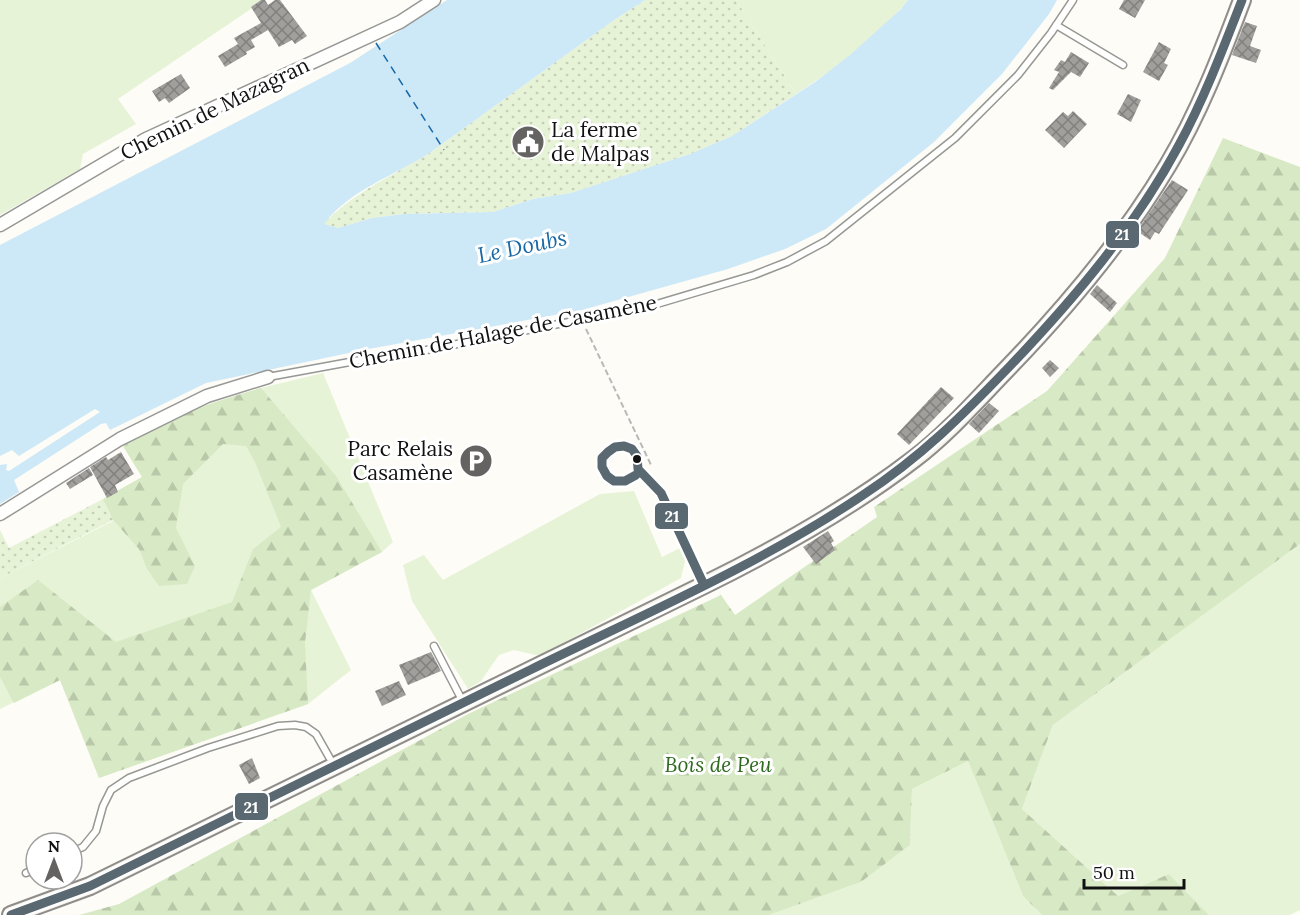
<svg xmlns="http://www.w3.org/2000/svg" width="1300" height="915" viewBox="0 0 1300 915" font-family="Lora,serif">
<style>
.grass{fill:#e7f3d7}
.forest{fill:url(#forest-firs)}
.garden{fill:url(#garden-dots)}
.water{fill:#cde8f7}
.lines{fill:none;stroke-linecap:round;stroke-linejoin:round}
.ferry{stroke:#1768a6;stroke-width:1.5;stroke-dasharray:8 6;stroke-linecap:butt}
.building{fill:url(#building-cross-hatch)}
.service-casing{stroke:#979795;stroke-width:9}
.minor-casing{stroke:#979795;stroke-width:15}
.secondary-casing{stroke:#8e8d8b;stroke-width:20}
.path{stroke:#b9b9b8;stroke-width:2;stroke-dasharray:6 3;stroke-linecap:butt}
.service{stroke:#fffffe;stroke-width:6}
.minor{stroke:#fffffe;stroke-width:12}
.secondary{stroke:#f6f4eb;stroke-width:16}
.bus-1-casing{stroke:#fff;stroke-width:14}
.bus-1{stroke:#5a6971;stroke-width:9}
.bus-dot{fill:#111;stroke:#fff;stroke-width:2}
.labels{text-anchor:middle;stroke-width:6;stroke-linejoin:round;paint-order:stroke}
.street-label{font-size:21px;fill:#111;stroke:#fff}
.poi-label{font-size:21px;fill:#111;stroke:#fff;text-anchor:start}
.park-label{font-size:21px;font-style:italic;fill:#2f6b1f;stroke:#fff}
.water-label{font-size:22px;font-style:italic;fill:#1768a6;stroke:#fff}
.line-badge{stroke:#fff;stroke-width:2}
.badge-label{font-size:16px;text-anchor:middle;font-weight:bold;fill:#fff}
</style>
<defs>
<pattern id="forest-firs" width="22" height="20" patternUnits="userSpaceOnUse" patternTransform="scale(1.5)"><rect width="22" height="20" fill="#d8eac5"/><path d="M5 1l3.5 6h-7zM16 11l3.5 6h-7z" fill="#b8c8a8"/></pattern>
<pattern id="garden-dots" width="8" height="8" patternUnits="userSpaceOnUse" patternTransform="scale(1.5)"><rect width="8" height="8" fill="#e7f3d7"/><path d="M2 2h.1M6 6h.1" fill="none" stroke="#c5cfb8" stroke-width="1.8" stroke-linecap="round"/></pattern>
<pattern id="building-cross-hatch" width="8" height="8" patternUnits="userSpaceOnUse" patternTransform="scale(1.5)"><rect width="8" height="8" fill="#a19f9c"/><path d="M0 0l8 8M0 8l8-8" fill="none" stroke="#82807e"/></pattern>
</defs>
<rect width="100%" height="100%" fill="#fdfcf7"/>
<path class="grass" d="M 0,0 L 264,0 L 118,99 L 136,124 L 83,154 L 80,169 L 0,215 Z
M 736,0 L 908,0 C 881,34 832,71 796,94 Z
M 323,373 L 393,542 L 382,552 L 311,590 L 351,670 L 308,704 L 99,778 L 60,680 L 0,709 L 0,578 L 113,521 L 103,499 L 142,477 L 123,446 L 202,406 L 261,388 Z
M 634,491 L 662,557 L 680,548 L 685,561 L 681,578 L 540,656 L 514,650 L 499,655 L 481,681 L 468,689 L 412,601 L 403,565 L 424,555 L 443,580 L 600,494 Z
M 1300,544 L 1300,910 L 1290,915 L 1209,915 L 1169,874 L 1118,896 L 1022,809 L 1053,725 Z
M 968,761 L 1023,896 L 1042,915 L 769,915 L 861,882 L 910,845 L 912,789 Z"/>
<path class="forest" d="M 1223,138 L 1300,167 L 1300,544 L 1053,725 L 1022,809 L 1118,896 L 1169,874 L 1209,915 L 1042,915 L 1023,896 L 968,761 L 912,789 L 910,845 L 861,882 L 769,915 L 79,915 L 119,904 L 468,714 L 721,595 L 735,615 L 877,517 L 874,507 L 1047,391 L 1165,258 Z
M 261,388 L 336,476 L 382,552 L 311,590 L 305,643 L 308,704 L 99,778 L 60,680 L 14,703 L 0,677 L 0,607 L 38,580 L 116,642 L 232,602 L 253,549 L 281,527 L 255,462 L 246,446 L 223,444 L 183,484 L 176,528 L 195,566 L 187,584 L 159,586 L 147,569 L 139,549 L 113,520 L 103,499 L 142,477 L 123,446 C 166,418 212,402 261,388 Z"/>
<path class="garden" d="M 645,0 L 736,0 L 796,94 L 732,136 L 690,154 L 571,193 L 533,199 L 493,212 L 404,214 L 372,218 L 338,228 L 323,224 C 354,192 394,175 431,152 L 614,20 Z
M 103,499 L 113,520 L 0,578 L 0,530 L 9,548 Z"/>
<path class="water" d="M 447,0 L 645,0 L 614,20 L 431,152 C 396,175 349,190 324,224 L 338,228 L 372,218 L 404,214 L 493,212 L 533,199 L 571,193 L 690,154 L 732,136 L 815,82 L 850,55 L 901,9 L 908,0 L 1057,0 L 1049,14 L 1002,74 L 934,142 L 826,229 L 785,249 L 728,269 L 582,310 L 363,350 L 206,383 L 110,430 L 106,423 L 101,424 L 14,480 L 19,492 L 0,504 L 0,465 L 7,464 L 6,470 L 9,471 L 100,412 L 95,409 L 19,456 L 12,450 L 0,456 L 0,245 L 350,63 Z"/>
<g class="lines">
<path class="ferry" d="M 376,43 L 444,150"/>
</g>
<path class="building" d="M 261,0 L 265,0 L 268,5 L 275,0 L 280,0 L 307,36 L 295,44 L 292,40 L 279,47 L 268,30 L 251,40 L 255,47 L 246,52 L 247,54 L 225,67 L 218,56 L 238,44 L 234,38 L 261,23 L 251,7 Z
M 1124,0 L 1145,0 L 1135,18 L 1119,9 Z
M 1245,22 L 1257,26 L 1250,46 L 1261,50 L 1256,63 L 1232,55 Z
M 1159,42 L 1171,49 L 1164,63 L 1168,65 L 1159,81 L 1143,72 Z
M 1071,52 L 1089,63 L 1080,77 L 1071,72 L 1053,90 L 1049,88 L 1059,72 L 1054,70 L 1061,60 L 1065,62 Z
M 181,74 L 190,88 L 169,103 L 165,98 L 159,102 L 152,91 Z
M 1128,94 L 1141,100 L 1131,122 L 1117,114 Z
M 1073,111 L 1087,124 L 1064,148 L 1045,130 L 1063,112 L 1068,116 Z
M 1172,180 L 1188,190 L 1159,234 L 1155,232 L 1150,240 L 1137,231 Z
M 1097,285 L 1117,303 L 1110,312 L 1090,294 Z
M 1050,360 L 1059,368 L 1050,377 L 1042,368 Z
M 941,387 L 954,398 L 909,445 L 897,434 Z
M 989,403 L 999,411 L 979,433 L 969,424 Z
M 121,452 L 134,474 L 115,485 L 118,492 L 107,498 L 90,467 L 106,457 L 108,460 Z
M 89,468 L 93,475 L 70,489 L 66,483 Z
M 828,531 L 834,541 L 831,543 L 835,550 L 816,564 L 803,547 Z
M 431,652 L 441,671 L 408,685 L 399,665 Z
M 399,681 L 406,695 L 382,706 L 375,691 Z
M 252,758 L 260,778 L 249,784 L 239,765 Z"/>
<g class="lines">
<g class="service-casing">
<path id="service" d="M 1056,25 L 1123,65
M 268,377 L 366,359 L 401,355 L 650,306 L 754,275 L 787,262 L 826,241 L 955,138 L 1018,75 L 1051,33 L 1073,0
M603 464a18 18 0 1 1 36 0a18 18 0 1 1-36 0Z
M 638,469 L 661,493 L 704,585
M 434,646 L 462,700
M 72,852 L 83,847 L 96,831 L 103,806 L 111,790 L 129,778 L 208,748 L 278,726 L 295,725 L 306,727 L 316,734 L 333,764
M 26,873 L 36,869"/>
</g>
<g class="minor-casing">
<path id="minor" d="M 0,225 L 146,139 L 400,22 L 434,0
M 0,514 L 120,439 L 207,396 L 268,377"/>
</g>
<g class="secondary-casing">
<path id="secondary" d="M 11,915 L 90,886 L 704,585 C 777,549 849,509 914,459 C 947,434 976,401 1005,371 C 1066,308 1123,241 1168,165 C 1199,113 1221,56 1242,0"/>
</g>
<path class="path" d="M 586,329 L 652,467"/>
<use href="#service" class="service"/>
<use href="#minor" class="minor"/>
<use href="#secondary" class="secondary"/>
<g class="bus-1-casing">
<path id="bus-1" d="M 636,475 L 625,481 L 614,481 L 607,476 L 602,467 L 602,458 L 608,452 L 615,447 L 624,446 L 632,449 L 637,456 L 638,469 L 661,493 L 704,585
M 11,915 L 90,886 C 237,814 383,742 530,670 C 642,615 759,565 863,495 C 921,457 963,415 1010,366 C 1074,299 1135,227 1179,145 C 1204,99 1223,49 1242,0"/>
</g>
<use href="#bus-1" class="bus-1"/>
</g>
<defs>
<g id="civic-disc" transform="scale(1.725)"><circle r="9.5" fill="#646362" stroke="#fff"/><path d="M-.6-6.5H3V-4.5H.6V-3L4-1V1h2V6H-6V1h2V-1L-.6-3ZM-1.2 2.5V6h2.4V2.5Z" fill="#fff"/></g>
<g id="parking-disc" transform="scale(1.725)"><circle r="9.5" fill="#646362" stroke="#fff"/><path d="M-3.5-5.5H1a3.5 3.5 0 0 1 0 7H-1V5.5H-3.5ZM-1-3.4V-.6H.8a1.4 1.4 0 0 0 0-2.8Z" fill="#fff"/></g>
</defs>
<g fill-rule="evenodd">
<use href="#civic-disc" x="528" y="142"/>
<use href="#parking-disc" x="476" y="461"/>
</g>
<circle class="bus-dot" cx="637" cy="459" r="5"/>
<g class="labels">
<g class="street-label">
<text transform="translate(215 109) rotate(-26)" y="7">Chemin de Mazagran</text>
<text transform="translate(503 332) rotate(-11)" y="7">Chemin de Halage de Casamène</text>
</g>
<g class="poi-label">
<text x="551" y="137">La ferme<tspan x="551" dy="24">de Malpas</tspan></text>
<text x="453" y="456" text-anchor="end">Parc Relais<tspan x="453" dy="24">Casamène</tspan></text>
</g>
<g class="park-label">
<text x="718" y="772">Bois de Peu</text>
</g>
<g class="water-label">
<text transform="translate(522 246) rotate(-12)" y="8">Le Doubs</text>
</g>
</g>
<g class="line-badge">
<rect x="1105" y="220" width="35" height="29" rx="6" fill="#5a6971"/>
<rect x="654" y="502" width="35" height="28" rx="6" fill="#5a6971"/>
<rect x="234" y="792" width="35" height="29" rx="6" fill="#5a6971"/>
</g>
<g class="badge-label">
<text x="1122" y="240">21</text>
<text x="672" y="522">21</text>
<text x="251" y="813">21</text>
</g>
<g transform="translate(54 861)"><circle r="28" fill="#ffffff" stroke="#a0a0a0" stroke-width="1.5"/>
<path d="M0-4.5L10 22L0 15L-10 22Z" fill="#646362"/>
<text y="-9" font-size="16" font-weight="bold" text-anchor="middle" fill="#111111">N</text>
</g>
<path d="M1084 879v9h100v-9" fill="none" stroke="#111111" stroke-width="3"/>
<text x="1093" y="879" font-size="18" fill="#111111" stroke="#ffffff" stroke-width="4.5" paint-order="stroke">50 m</text>
</svg>
